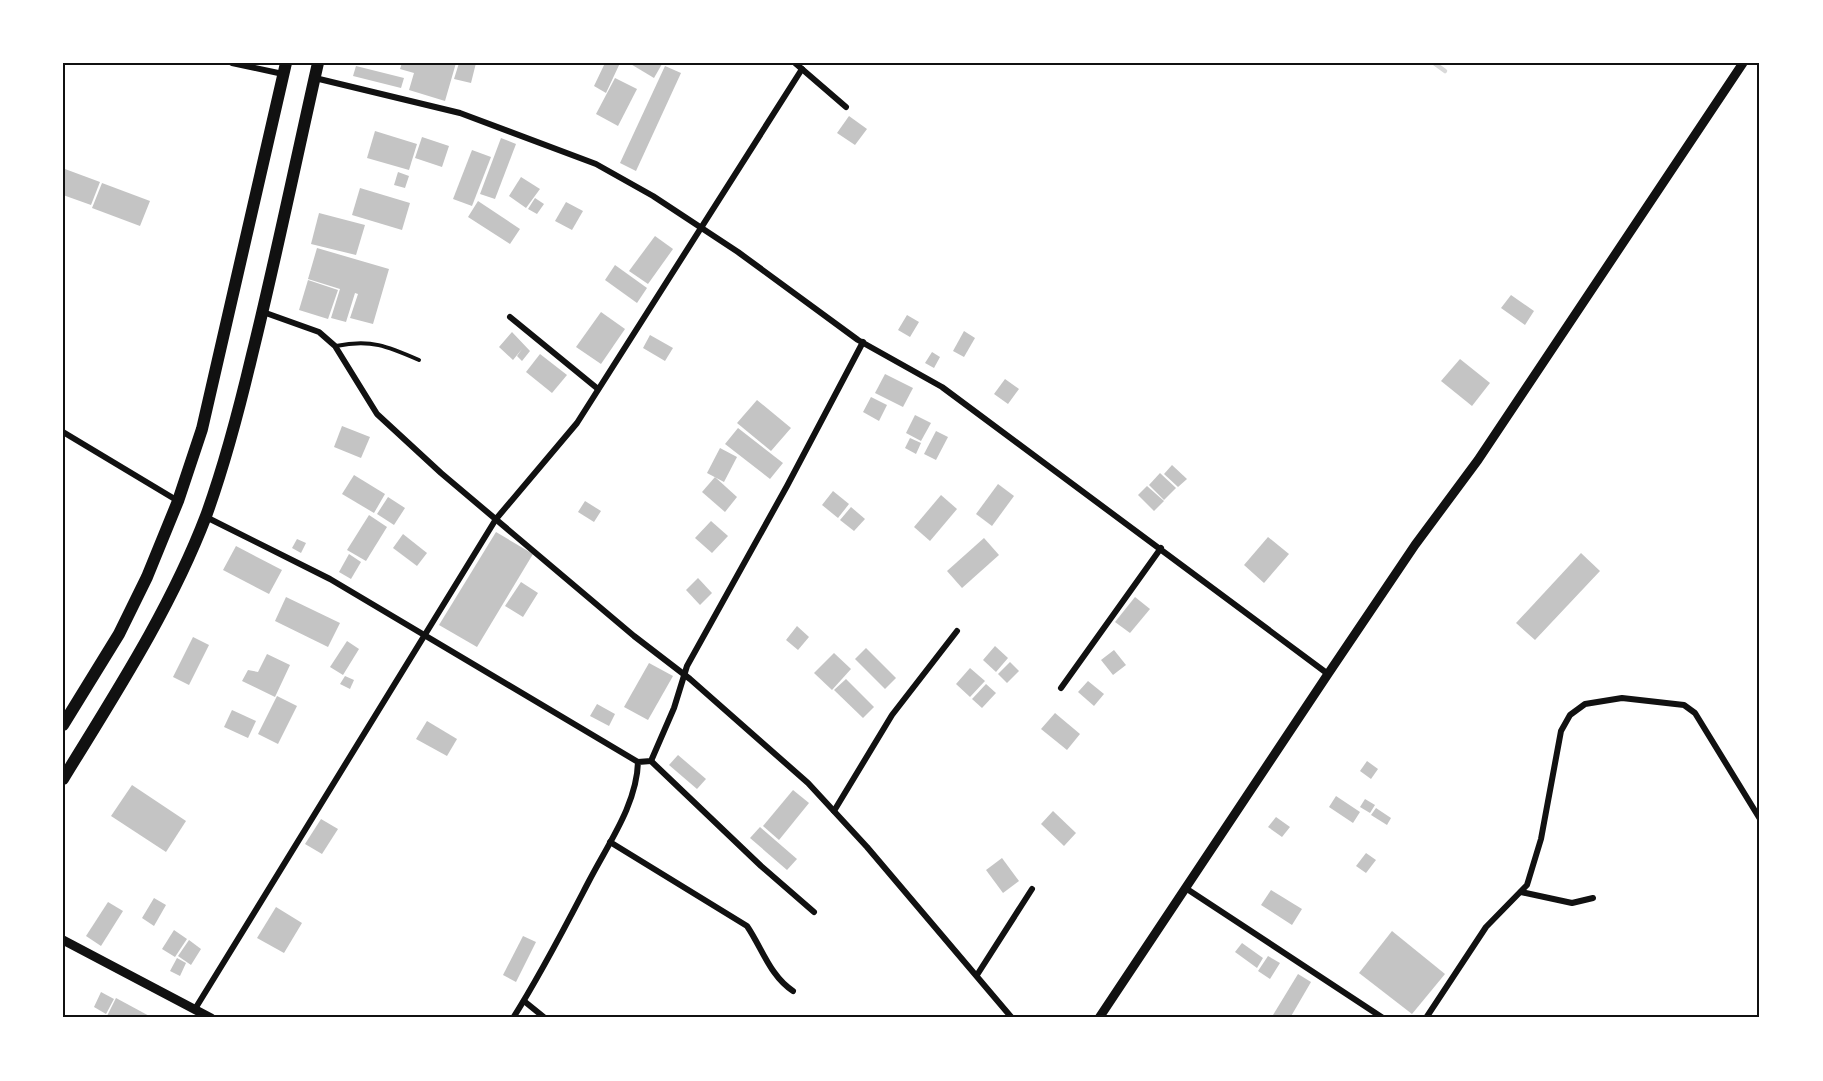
<svg xmlns="http://www.w3.org/2000/svg" width="1823" height="1081" font-family="'Public Sans',sans-serif">
<style>
.lines{fill:none;stroke-linecap:round;stroke-linejoin:round}
.stream{stroke:#d9d9d9;stroke-width:4.5}
.building{fill:#c4c4c4}
.service{stroke:#111;stroke-width:4}
.minor{stroke:#111;stroke-width:6}
.tertiary{stroke:#111;stroke-width:9}
.trunk{stroke:#111;stroke-width:12}
.neatline{fill:none;stroke:#111;stroke-width:2}
</style>
<rect width="100%" height="100%" fill="#fff"/>
<g class="lines">
<!-- stream -->
<polyline class="stream" points="1434,63 1445,71"/>
</g>
<!-- building -->
<g class="building">
<polygon points="402,63 456,63 445,101 409,90 414,73 400,69"/>
<polygon points="459,63 476,63 471,83 454,79"/>
<polygon points="605,63 620,63 606,93 594,86"/>
<polygon points="629,63 660,63 662,64 654,78"/>
<polygon points="356,66 404,78 401,88 353,76"/>
<polygon points="665,66 681,73 636,171 620,163"/>
<polygon points="615,78 637,89 618,126 596,114"/>
<polygon points="849,116 867,129 855,145 837,133"/>
<polygon points="375,131 417,144 409,170 367,158"/>
<polygon points="422,137 449,146 442,167 415,158"/>
<polygon points="501,138 516,144 495,199 480,194"/>
<polygon points="472,150 491,157 472,206 453,199"/>
<polygon points="65,169 100,182 91,205 63,195"/>
<polygon points="398,172 409,176 405,188 394,185"/>
<polygon points="521,177 540,189 526,208 509,196"/>
<polygon points="102,183 150,201 140,226 92,208"/>
<polygon points="360,188 410,203 402,230 352,215"/>
<polygon points="535,198 544,204 537,214 528,209"/>
<polygon points="478,201 520,229 510,244 468,217"/>
<polygon points="566,202 583,211 572,230 555,221"/>
<polygon points="319,213 365,225 356,255 311,244"/>
<polygon points="655,236 673,249 648,284 629,271"/>
<polygon points="317,248 389,269 373,324 350,318 358,294 355,293 346,322 331,318 340,289 308,279"/>
<polygon points="615,265 647,288 637,303 605,280"/>
<polygon points="308,280 338,290 328,319 299,310"/>
<polygon points="1511,295 1534,311 1525,325 1501,308"/>
<polygon points="601,312 625,329 601,364 576,347"/>
<polygon points="907,315 919,322 910,337 898,330"/>
<polygon points="964,331 975,338 964,357 953,351"/>
<polygon points="512,332 530,351 522,361 517,356 522,349 513,360 499,347"/>
<polygon points="650,335 673,348 665,361 643,348"/>
<polygon points="932,352 940,357 934,368 925,363"/>
<polygon points="540,354 567,375 552,393 526,372"/>
<polygon points="1460,359 1490,383 1472,406 1441,381"/>
<polygon points="885,374 913,388 903,407 875,393"/>
<polygon points="1005,379 1019,389 1008,404 994,394"/>
<polygon points="871,397 887,405 879,421 863,412"/>
<polygon points="757,400 791,428 771,451 737,423"/>
<polygon points="915,415 931,423 921,441 906,433"/>
<polygon points="342,426 370,437 361,458 334,447"/>
<polygon points="738,428 783,463 770,479 725,444"/>
<polygon points="936,431 948,437 936,460 924,454"/>
<polygon points="910,438 921,443 916,454 905,448"/>
<polygon points="720,448 737,457 724,482 707,473"/>
<polygon points="1172,465 1187,479 1178,487 1164,474"/>
<polygon points="1160,473 1176,488 1164,500 1149,485"/>
<polygon points="354,475 385,494 374,513 342,494"/>
<polygon points="715,477 737,497 725,512 702,492"/>
<polygon points="998,484 1014,496 992,526 976,514"/>
<polygon points="1147,486 1164,501 1154,511 1138,495"/>
<polygon points="833,491 849,504 838,518 822,505"/>
<polygon points="941,495 957,509 930,541 914,527"/>
<polygon points="388,497 405,508 394,525 377,514"/>
<polygon points="585,501 601,511 594,522 578,512"/>
<polygon points="851,507 865,519 854,531 840,520"/>
<polygon points="369,515 387,527 366,561 347,550"/>
<polygon points="711,521 728,536 712,553 695,538"/>
<polygon points="496,532 533,554 477,647 439,625"/>
<polygon points="403,534 427,553 417,566 393,548"/>
<polygon points="1268,537 1289,554 1264,583 1244,565"/>
<polygon points="984,538 999,555 962,588 947,571"/>
<polygon points="297,539 306,543 301,553 292,548"/>
<polygon points="236,546 282,570 269,594 223,570"/>
<polygon points="1581,553 1600,571 1535,640 1516,623"/>
<polygon points="349,554 361,562 351,579 339,572"/>
<polygon points="698,578 712,593 700,605 686,590"/>
<polygon points="521,582 538,593 523,617 505,606"/>
<polygon points="286,597 340,623 328,647 275,621"/>
<polygon points="1135,597 1150,609 1130,633 1115,622"/>
<polygon points="797,626 809,637 798,650 786,640"/>
<polygon points="193,637 209,645 189,685 173,677"/>
<polygon points="347,641 359,649 343,675 330,667"/>
<polygon points="995,646 1008,658 996,672 983,660"/>
<polygon points="866,648 896,678 885,689 855,659"/>
<polygon points="1114,650 1126,665 1113,675 1101,660"/>
<polygon points="834,653 851,669 832,690 814,673"/>
<polygon points="267,654 290,665 275,697 242,681 248,670 258,672"/>
<polygon points="1010,662 1019,671 1007,683 998,674"/>
<polygon points="649,663 673,676 648,720 624,707"/>
<polygon points="970,668 985,681 970,697 956,684"/>
<polygon points="345,676 354,680 350,689 340,684"/>
<polygon points="846,679 874,707 863,718 834,690"/>
<polygon points="1088,681 1104,694 1094,706 1078,692"/>
<polygon points="986,684 996,693 982,708 972,699"/>
<polygon points="277,696 297,706 278,744 258,734"/>
<polygon points="597,704 615,714 609,726 590,716"/>
<polygon points="232,710 256,721 248,738 224,727"/>
<polygon points="1055,713 1080,734 1067,750 1041,729"/>
<polygon points="427,721 457,739 447,756 416,739"/>
<polygon points="678,755 706,779 697,789 669,765"/>
<polygon points="1367,761 1378,769 1371,779 1360,771"/>
<polygon points="132,785 186,821 166,852 111,816"/>
<polygon points="793,790 809,803 779,840 763,826"/>
<polygon points="1336,796 1360,812 1353,823 1329,807"/>
<polygon points="1365,799 1375,805 1370,813 1360,807"/>
<polygon points="1376,808 1391,818 1387,825 1371,815"/>
<polygon points="1053,811 1076,833 1064,846 1041,824"/>
<polygon points="1276,817 1290,827 1282,837 1268,827"/>
<polygon points="321,819 338,829 322,854 305,844"/>
<polygon points="760,827 797,859 787,870 750,838"/>
<polygon points="1366,853 1376,860 1366,873 1356,866"/>
<polygon points="1002,858 1019,881 1003,893 986,870"/>
<polygon points="1271,890 1302,909 1292,925 1261,905"/>
<polygon points="154,898 166,905 154,926 142,918"/>
<polygon points="108,902 123,911 101,946 86,936"/>
<polygon points="276,907 302,923 284,953 257,938"/>
<polygon points="174,930 187,939 175,957 162,949"/>
<polygon points="1392,931 1445,974 1412,1014 1359,973"/>
<polygon points="523,936 536,942 516,982 503,975"/>
<polygon points="189,940 201,949 191,965 178,956"/>
<polygon points="1242,943 1263,958 1257,968 1235,952"/>
<polygon points="1268,956 1280,963 1270,979 1258,971"/>
<polygon points="177,958 186,963 180,976 170,971"/>
<polygon points="1298,974 1311,982 1290,1018 1277,1018 1273,1015"/>
<polygon points="101,992 114,999 106,1014 94,1007"/>
<polygon points="116,998 153,1018 106,1018"/>
</g>
<g class="lines">
<!-- service -->
<path class="service" d="M336 346C371 339 387 346 419 360"/>
<!-- minor -->
<g class="minor">
<polyline points="232,63 283,74"/>
<polyline points="795,63 846,107"/>
<polyline points="315,78 460,113 596,164 653,196 738,252 858,340 942,387 1328,674"/>
<polyline points="263,312 319,332 335,346 377,414 441,473 634,636 690,679 808,783 867,847 1012,1018"/>
<polyline points="510,317 598,389"/>
<polyline points="63,432 178,501"/>
<polyline points="206,517 330,579 638,762"/>
<polyline points="1061,688 1161,548"/>
<polyline points="651,761 761,866 814,912"/>
<polyline points="834,811 892,715 957,631"/>
<path d="M610 842 747 926C762 948 770 976 793 991"/>
<polyline points="1187,889 1383,1018"/>
<polyline points="1521,892 1572,903 1593,898"/>
<polyline points="977,975 1032,889"/>
<polyline points="524,1001 545,1018"/>
<polyline points="195,1009 496,519 577,423 802,69"/>
<path d="M513 1018C541 974 565 927 589 881 608 844 637 804 638 762L651 761 674 708 687 666 787 486 863 342"/>
<polyline points="1426,1018 1486,927 1527,885 1541,839 1561,731 1570,715 1585,704 1622,698 1684,705 1695,713 1760,819"/>
</g>
<!-- tertiary -->
<g class="tertiary">
<polyline points="63,940 211,1018"/>
<polyline points="1099,1018 1328,674 1415,545 1478,460 1743,63"/>
</g>
<!-- trunk -->
<g class="trunk">
<polyline points="63,725 119,634 147,577 178,501 202,429 286,63"/>
<path d="M63 779C115 694 170 610 206 516 225 464 239 410 252 355 276 258 296 160 318 63"/>
</g>
</g>
<!-- border -->
<rect width="1823" height="1081" fill="none" stroke="#ffffff" stroke-width="129"/>
<rect x="64" y="64" width="1694" height="952" class="neatline"/>
</svg>
